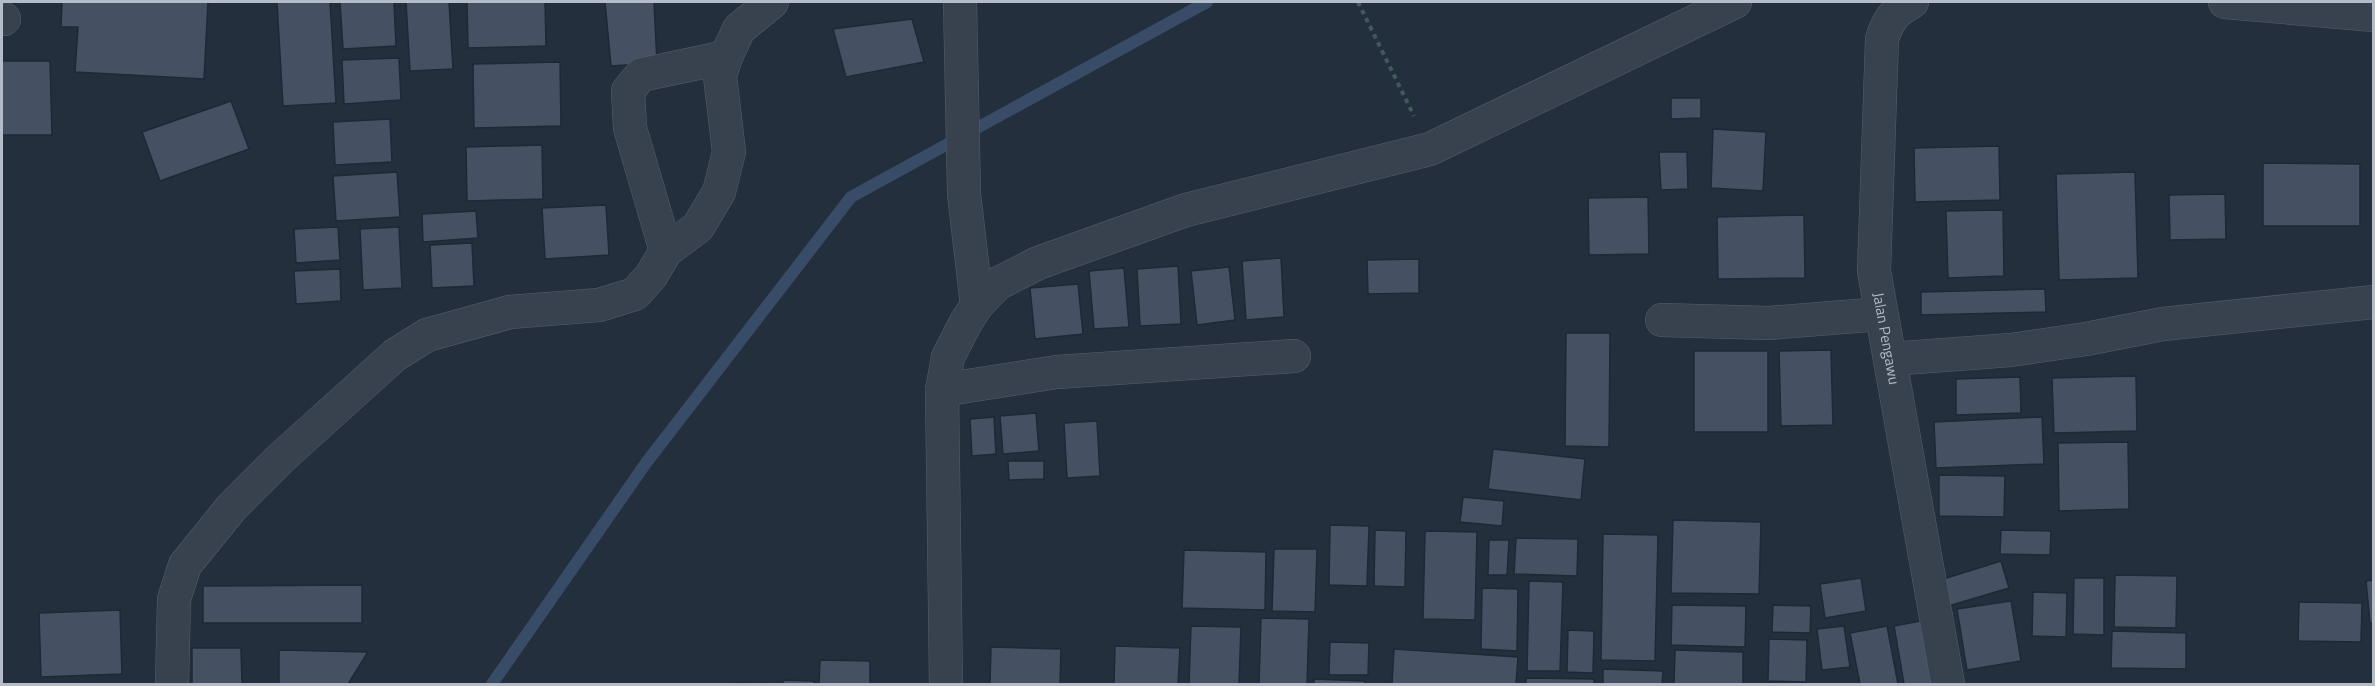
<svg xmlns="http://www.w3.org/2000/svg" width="2375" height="686" font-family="'Titillium Web',sans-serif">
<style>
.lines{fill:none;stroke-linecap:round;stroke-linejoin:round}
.stream{stroke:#394c67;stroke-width:12}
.building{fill:#455162;stroke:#1f2835;stroke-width:1.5}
.minor-casing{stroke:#565f6c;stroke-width:34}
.path{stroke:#44595c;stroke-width:4;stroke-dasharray:4.5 4.5;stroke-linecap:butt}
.minor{stroke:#38414e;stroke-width:33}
.labels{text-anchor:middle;stroke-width:5;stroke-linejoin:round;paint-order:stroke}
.street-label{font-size:15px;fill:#b4bcc9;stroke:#1d2633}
</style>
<rect width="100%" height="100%" fill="#242f3e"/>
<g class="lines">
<!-- stream -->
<polyline class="stream" points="492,684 646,463 851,197 1207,2"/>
</g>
<!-- building -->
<g class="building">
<polygon points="62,2 208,2 204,79 75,72 78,27 61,27"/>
<polygon points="277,2 330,2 336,103 283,106"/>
<polygon points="340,2 394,2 396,46 343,49"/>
<polygon points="406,2 449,2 453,69 410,71"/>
<polygon points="467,2 545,2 546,46 468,48"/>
<polygon points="605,2 654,2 657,63 611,66"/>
<polygon points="912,19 924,62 846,77 833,29"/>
<polygon points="399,58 401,100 344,104 342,60"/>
<polygon points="2,61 50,61 52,135 2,135"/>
<polygon points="560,62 561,126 474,128 473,64"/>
<polygon points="1671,98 1701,98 1701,118 1671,119"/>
<polygon points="231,101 249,149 160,181 142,132"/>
<polygon points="390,119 392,162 335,165 333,122"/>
<polygon points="1713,129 1766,132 1763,191 1711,188"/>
<polygon points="542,145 543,199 467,201 466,147"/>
<polygon points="1999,146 2000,200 1915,202 1914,148"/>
<polygon points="1659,152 1687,152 1688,189 1661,190"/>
<polygon points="2263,163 2360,164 2360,226 2263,226"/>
<polygon points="397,172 400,217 336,221 333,176"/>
<polygon points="2135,172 2138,278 2059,280 2056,174"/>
<polygon points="2225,194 2226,239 2170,240 2169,195"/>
<polygon points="1648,197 1649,254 1589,255 1588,198"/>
<polygon points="606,205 609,255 545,259 542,208"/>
<polygon points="2003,210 2004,276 1948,278 1946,211"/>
<polygon points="476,211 478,238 423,242 422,214"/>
<polygon points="1804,215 1805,278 1718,279 1717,217"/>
<polygon points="338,227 340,260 296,263 294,229"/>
<polygon points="399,227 402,288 363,290 360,229"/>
<polygon points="472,243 474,286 432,288 430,245"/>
<polygon points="1281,258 1284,317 1246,320 1242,261"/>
<polygon points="1419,259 1419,293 1368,294 1367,260"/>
<polygon points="1178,266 1181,324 1140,326 1137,269"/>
<polygon points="1229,267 1235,320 1197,325 1191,271"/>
<polygon points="1124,268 1129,327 1094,329 1089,271"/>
<polygon points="340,269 341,301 296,304 294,271"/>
<polygon points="1078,284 1083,334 1035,339 1030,288"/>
<polygon points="2045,289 2046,312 1921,315 1921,292"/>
<polygon points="1566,333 1610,333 1609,447 1565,446"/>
<polygon points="1831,350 1833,425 1781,426 1779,351"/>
<rect x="1694" y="351" width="74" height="81"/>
<polygon points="2136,376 2137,431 2054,433 2052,378"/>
<polygon points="2020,377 2021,413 1956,415 1956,379"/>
<polygon points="1036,413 1039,451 1003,454 1000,416"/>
<polygon points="994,417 996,454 972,456 970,419"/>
<polygon points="2042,417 2044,464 1936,468 1934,422"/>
<polygon points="1097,421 1100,476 1067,478 1064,423"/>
<polygon points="2128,442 2129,509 2059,511 2058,443"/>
<polygon points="1493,449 1585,459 1581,500 1488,489"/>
<polygon points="1008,461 1044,461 1044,479 1009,480"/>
<polygon points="1939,475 2005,476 2004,517 1939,516"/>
<polygon points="1463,497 1504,501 1502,526 1460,522"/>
<polygon points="1673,520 1761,522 1759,594 1671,593"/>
<polygon points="1330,525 1369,526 1367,586 1329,585"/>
<polygon points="1375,530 1406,531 1405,587 1374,586"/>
<polygon points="2001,530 2051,531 2050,555 2000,554"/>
<polygon points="1425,531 1477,532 1475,620 1423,619"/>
<polygon points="1603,534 1658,535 1655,661 1601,660"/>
<polygon points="1516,538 1578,539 1577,576 1514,574"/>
<polygon points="1489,540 1509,540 1507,575 1488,575"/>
<polygon points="1274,549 1317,549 1315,612 1272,611"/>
<polygon points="1184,550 1266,552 1265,610 1182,608"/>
<polygon points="2001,561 2009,588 1945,607 1937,581"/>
<polygon points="2115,575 2177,576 2176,628 2114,627"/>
<polygon points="1861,578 1866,611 1825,618 1820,584"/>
<polygon points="2074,578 2104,578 2104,635 2073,634"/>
<polygon points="2374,580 2374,623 2370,623 2366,581"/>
<polygon points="1529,581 1563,582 1560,671 1527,671"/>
<polygon points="362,585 362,623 203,623 203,586"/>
<polygon points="1482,588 1518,589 1517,651 1481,649"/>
<polygon points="2033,592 2067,593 2066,637 2032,636"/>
<polygon points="2011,601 2021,661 1967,670 1957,609"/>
<polygon points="2299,602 2362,603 2361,642 2298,641"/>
<polygon points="1672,605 1746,606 1745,647 1671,645"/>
<polygon points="1773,605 1811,606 1810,633 1772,632"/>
<polygon points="120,610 122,674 41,677 39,613"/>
<polygon points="1261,618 1309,619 1307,684 1259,684"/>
<polygon points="1926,620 1938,684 1904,684 1894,626"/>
<polygon points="1191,626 1241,627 1239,684 1189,684"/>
<polygon points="1844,626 1850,667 1822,670 1817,629"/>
<polygon points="1887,626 1898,684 1860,684 1850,633"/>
<polygon points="1568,630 1594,631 1593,673 1567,672"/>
<polygon points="2112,631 2186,633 2186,669 2111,668"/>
<polygon points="1769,639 1807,640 1806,682 1768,681"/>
<polygon points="1330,642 1369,643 1368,675 1329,675"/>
<polygon points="1115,646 1180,648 1178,684 1114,684"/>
<polygon points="991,647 1061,649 1060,684 990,684"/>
<polygon points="192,648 241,648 242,684 192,684"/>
<polygon points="1394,649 1518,657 1516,684 1392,684"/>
<polygon points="279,650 368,652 348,684 279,684"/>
<polygon points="1675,650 1743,652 1743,684 1674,684"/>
<polygon points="820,660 870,661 870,684 819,684"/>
<polygon points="1603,669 1663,671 1662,684 1603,684"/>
<polygon points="1526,678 1594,679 1594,684 1526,684"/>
<polygon points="1314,679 1365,681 1365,684 1314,684"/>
<polygon points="783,680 814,681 814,684 783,684"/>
<polygon points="734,683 777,684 734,684"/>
</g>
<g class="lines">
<!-- minor casing -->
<g class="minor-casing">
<g id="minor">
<polyline points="960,2 964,194 977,305"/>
<path id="s1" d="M1912 2C1895 11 1888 20 1882 39L1874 271 1948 684"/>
<polyline points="2225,2 2374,15"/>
<polyline points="2,18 4,19"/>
<polyline points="666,251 630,128 628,91 641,75 726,57"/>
<polyline points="1662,320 1769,323 1881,314"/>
<polyline points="1890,359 2011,350 2086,339 2163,324 2374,302"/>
<polyline points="942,390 1057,372 1294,356"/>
<polyline points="172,684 174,599 185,565 231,508 281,458 395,355 427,335 510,312 599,305 635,294 651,276 666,251 698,227 719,192 729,152 720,76 726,57 739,29 772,2"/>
<polyline points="946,684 942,390 948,357 966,322 977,305 997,284 1038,263 1186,210 1430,149 1735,2"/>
</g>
</g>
<!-- path -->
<polyline class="path" points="1358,2 1414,116"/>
<!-- minor -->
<use href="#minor" class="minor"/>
</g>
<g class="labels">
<!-- street labels -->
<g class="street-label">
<text dy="5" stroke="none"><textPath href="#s1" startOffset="350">Jalan Pengawu</textPath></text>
</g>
</g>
<!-- border -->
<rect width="2375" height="686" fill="none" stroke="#b4bcc9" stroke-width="6"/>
</svg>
